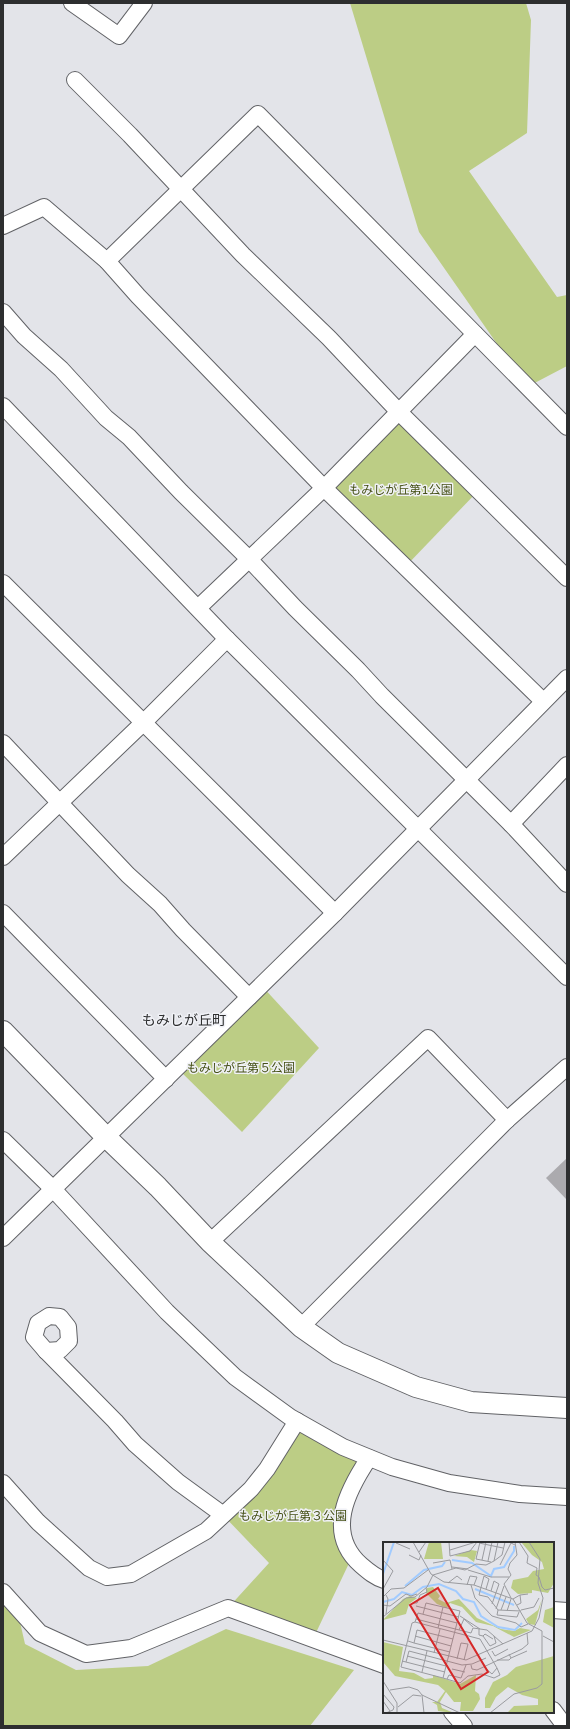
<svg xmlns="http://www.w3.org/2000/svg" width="570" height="1729" font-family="'Varela Round','Noto Sans JP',sans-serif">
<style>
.green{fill:#bccd85}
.building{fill:#abaaae}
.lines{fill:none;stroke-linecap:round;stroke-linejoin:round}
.minor-casing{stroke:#616266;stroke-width:18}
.tertiary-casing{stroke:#616266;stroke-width:22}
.minor{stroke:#fff;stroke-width:16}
.tertiary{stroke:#fff;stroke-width:20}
.labels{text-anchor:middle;stroke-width:3;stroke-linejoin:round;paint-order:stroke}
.park-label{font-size:12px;fill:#465117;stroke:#f0f1f6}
.quarter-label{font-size:14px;fill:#2d2e2f;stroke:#f0f1f6}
.inset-river{fill:none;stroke:#a1cbff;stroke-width:2}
.inset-road{fill:none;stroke:#9a9b9f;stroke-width:1}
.view{fill:#d62828;fill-opacity:0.15;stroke:#d62828;stroke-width:2}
.inset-edge{fill:none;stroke:#2d2e2f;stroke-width:2}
</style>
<rect width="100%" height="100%" fill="#e3e4e9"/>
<!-- green -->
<g class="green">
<polygon points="350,3 526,3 531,20 527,133 469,171 557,297 567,295 567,366 527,387 419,232"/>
<polygon points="399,412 478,491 405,567 324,488"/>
<polygon points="261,985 319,1048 242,1132 177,1068"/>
<polygon points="297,1421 369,1458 345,1506 352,1557 313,1639 228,1608 269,1563 222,1514"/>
<polygon points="3,1593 17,1609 25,1644 76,1670 148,1666 226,1629 354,1670 310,1726 3,1726"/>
</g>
<!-- building -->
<polygon class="building" points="567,1158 567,1200 546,1178"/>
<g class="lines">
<!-- minor casing -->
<g class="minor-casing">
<g id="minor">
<polyline points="72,3 119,36 144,3"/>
<polyline points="75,80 130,135 243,255 329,338 399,412 567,578"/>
<polyline points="3,226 44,207 107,261 138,296 324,488 543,701"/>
<polyline points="107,261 258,114 567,427"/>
<polyline points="3,312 24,336 61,369 106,418 129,437 181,492 249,559 295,608 358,670 382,696 511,824 567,884"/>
<polyline points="3,406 227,639 567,977"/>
<polyline points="3,583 335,913"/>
<polyline points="198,608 324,488 475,334"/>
<polyline points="3,743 128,875 160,904 183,930 249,997"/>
<polyline points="511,824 567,765"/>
<polyline points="3,857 143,723 227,639"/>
<polyline points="3,913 166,1079"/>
<polyline points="507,1120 567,1067"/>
<polyline points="3,1140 53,1189 167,1312 235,1377 290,1417 343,1447 392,1467 449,1483 520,1494 567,1497"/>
<polyline points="3,1238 335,913 567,678"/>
<polyline points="210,1242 428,1038 507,1120 301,1327"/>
<polygon points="49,1316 60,1317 68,1327 69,1341 60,1350 46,1351 34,1337 38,1323"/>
<polyline points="46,1351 115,1421 135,1444 178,1482 222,1514"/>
<path d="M369 1458C347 1491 325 1533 361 1565 369 1572 375 1577 384 1580"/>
<polyline points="3,1483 38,1522 89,1568 107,1577 131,1574 206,1531 251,1489 267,1469 297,1421"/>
<polyline points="3,1592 40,1633 86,1654 131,1648 228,1608 384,1665"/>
<polyline points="553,1610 567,1611"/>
<polyline points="553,1710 565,1726"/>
<polyline points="452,1712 464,1726"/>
</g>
</g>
<!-- tertiary casing -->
<g class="tertiary-casing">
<polyline id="tertiary" points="3,1031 106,1137 158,1187 210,1242 301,1327 338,1353 416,1387 471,1402 567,1408"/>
</g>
<!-- minor -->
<use href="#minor" class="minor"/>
<!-- tertiary -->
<use href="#tertiary" class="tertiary"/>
</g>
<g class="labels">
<!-- park labels -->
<g class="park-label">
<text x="401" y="494">もみじが丘第1公園</text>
<text x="241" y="1072">もみじが丘第５公園</text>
<text x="293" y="1520">もみじが丘第３公園</text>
</g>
<!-- quarter labels -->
<g class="quarter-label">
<text x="184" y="1025">もみじが丘町</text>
</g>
</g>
<!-- overview -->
<g transform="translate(383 1542)">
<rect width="171" height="171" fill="#e3e4e9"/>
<path d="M46 0H58L60 17H41ZM138 0H171V41L165 51 149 48V51L135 52 128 46 130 38 145 35 150 29 161 27 159 20 149 13ZM88 8 94 9 91 20 84 15 71 14ZM50 45 57 54 55 57 63 61 76 57 94 76 118 87 131 89 137 86 148 88 131 95 110 84 93 80 79 65 67 61 64 66 54 62 43 51 44 46ZM27 54 34 56 26 62 23 72 0 78 20 57ZM159 57 152 83 146 82 143 77 155 68ZM171 65V86L160 80 162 68ZM0 100 20 105 16 129 31 131 42 137 50 136V133L77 142 93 133 92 149 96 152 97 157 90 169H77L78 160H71L63 150 57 160 59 166 71 171 55 169 54 163 49 160H54L62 149 55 143 12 134 0 120ZM171 114V171H124L131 164 155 163V157L139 153 125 145 113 155 107 166H102V156L110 140 124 133 133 125Z" fill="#bccd85"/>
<path class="inset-river" d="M69 18 89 21 108 34 111 27 121 25 131 9V4M0 32 11 0M22 44 41 28 59 24 62 20M92 47 131 63M0 60 11 57 19 50 29 53 40 45 56 42 73 49 80 57 91 60 98 74 115 85 132 88 139 81"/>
<path class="inset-road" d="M30 0 48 32 61 40 91 43 130 57 144 81 159 89V142L154 146 131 152 107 171M66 0 67 14 87 9 94 0M97 0 93 17 108 20M136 0 145 14 144 21 154 26 153 33 156 35 159 45 162 48 171 46M13 1 27 7M96 1 120 6M67 8 93 0M36 10 43 0M26 13 36 18 38 13M0 18 10 29 0 47M99 18 103 0M105 19 109 0M111 19 115 0M50 21 67 18 69 27M117 23 128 1 132 3M69 25 85 27M85 28 108 35H126M65 41 74 34 79 38M84 43 87 34 94 35 91 43M88 43 92 56 109 74 133 81 138 85 145 82M103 47 106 37 101 34 96 53 105 55 115 68 138 69M108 49 111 39 116 42 109 62M0 55 8 47 21 46 45 28M128 56 121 42 128 33 125 27 127 21 134 13 132 0M130 57 137 53 145 52M30 61H34L37 53 44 50 43 46M0 63 7 64 23 52 28 54 34 52M134 63 138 61 137 53M33 64 76 75M113 67 121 44M115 68 114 73 134 75 136 70M118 68 123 55M138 68 151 65 156 56M124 69 128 57M3 72 5 57 3 53M40 72 43 61 77 69 60 136 18 125 29 81 32 80 35 71 74 81M77 74 97 87M0 75 23 56 32 55 44 45 50 33 73 26 82 28 93 22 103 23 111 19 119 13 122 0M33 77 88 91 90 86 104 88 111 94 113 101 107 104 100 94 96 93V87M32 80 97 97 114 126M55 86 60 65M76 88 81 77 90 85M32 94 68 104M100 94 102 92 110 97M111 94 120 102M160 94 171 100M0 98 83 118 149 89 156 76 160 56 155 41 157 17 146 0M25 99 31 101 34 88 70 97M31 101 67 110M109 109 112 114 125 107M51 111 57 87M24 114 63 124M128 116 144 109M74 117 78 101 85 102 81 118M114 118H126L128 116 126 112M19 119 62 130M23 120 26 109 79 123 89 122 103 116M88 123 89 127 94 128 139 107 145 102 144 91M69 127 82 130M39 130 44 109M60 136 77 141 85 134 99 132 111 136 117 133 114 126 109 132 101 125M64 137 66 133 78 136 83 123M0 139 14 161V171M7 148 26 145 35 148 39 153 41 171M0 152 11 165 10 168 3 171M39 153 77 171M0 159 7 169M15 165 30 153 38 154"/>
<path class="view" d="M55 46 105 130 78 147 27 63Z"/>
<rect width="171" height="171" class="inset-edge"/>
</g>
<!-- border -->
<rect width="570" height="1729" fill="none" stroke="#2d2e2f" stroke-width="8"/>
</svg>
